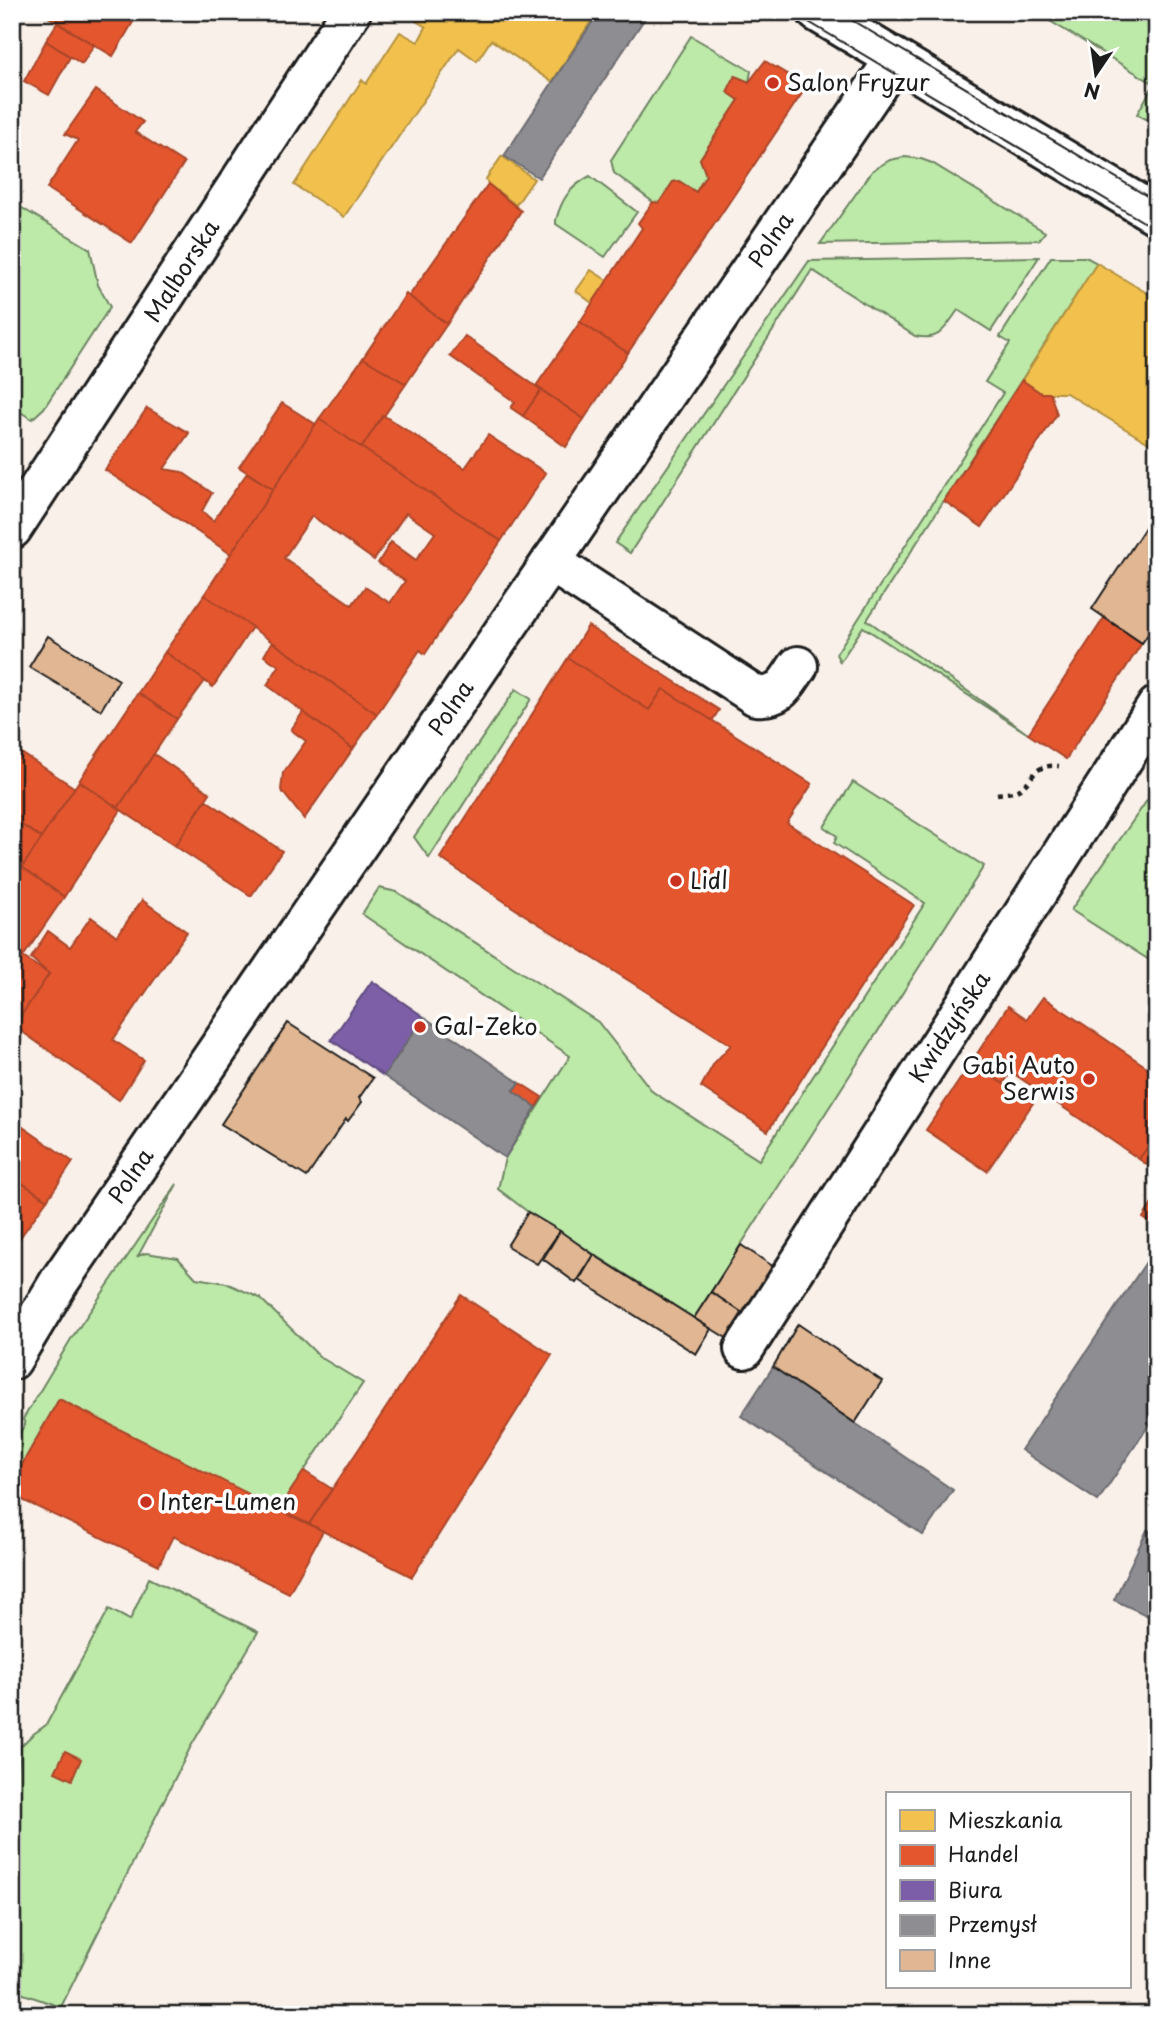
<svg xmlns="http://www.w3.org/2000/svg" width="1169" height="2027" font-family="'Playpen Sans',sans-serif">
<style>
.green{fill:#bdeaa8;stroke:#6c8362;stroke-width:2}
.homes{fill:#f2c14e;stroke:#b2903f;stroke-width:2}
.shops{fill:#e4572e;stroke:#a84529;stroke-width:2;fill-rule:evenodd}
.offices{fill:#7b5ea7;stroke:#5e4a7d;stroke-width:2}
.industry{fill:#8d8d92;stroke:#6b6b6f;stroke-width:2}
.building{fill:#e1b692;stroke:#1c1c1c;stroke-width:2}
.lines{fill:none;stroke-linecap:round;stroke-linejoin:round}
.minor-casing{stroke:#1c1c1c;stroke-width:44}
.path{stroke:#1c1c1c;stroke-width:4.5;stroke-dasharray:5 5;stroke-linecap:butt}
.minor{stroke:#fff;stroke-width:38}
.tram{stroke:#1c1c1c;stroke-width:2}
.poi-dot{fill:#c8321e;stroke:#fff;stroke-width:2.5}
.labels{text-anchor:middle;stroke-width:7;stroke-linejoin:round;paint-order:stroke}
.poi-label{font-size:23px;fill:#1c1c1c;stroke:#fff;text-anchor:start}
.street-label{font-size:23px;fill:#1c1c1c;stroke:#fff}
</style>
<rect width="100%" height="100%" fill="#f9f0e9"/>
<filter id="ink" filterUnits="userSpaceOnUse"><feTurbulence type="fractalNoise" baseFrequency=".0143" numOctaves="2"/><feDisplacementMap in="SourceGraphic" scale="14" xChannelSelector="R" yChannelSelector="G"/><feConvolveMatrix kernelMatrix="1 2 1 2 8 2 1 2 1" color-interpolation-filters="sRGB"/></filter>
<g filter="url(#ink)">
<!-- green -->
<g class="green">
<polygon points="1035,12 1157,12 1157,125 1137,114 1154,84"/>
<polygon points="691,36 751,71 749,82 735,76 728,92 739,100 700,159 706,175 696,192 679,181 673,182 659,203 653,202 614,173 611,160"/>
<polygon points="905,157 921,159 932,163 1045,232 1039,240 820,244 873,170 890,160"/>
<path d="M590 176 637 212 605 257 556 224V220C562 198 570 187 590 176Z"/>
<polygon points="12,202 90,249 98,285 110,307 44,408 32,419 12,407"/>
<path d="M1039 257 991 331 958 310C945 328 940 342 915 336L812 270 630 553 615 543 809 261Z"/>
<polygon points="1051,257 1086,257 1097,263 867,620 1028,734 863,627 840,662 836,654 1003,393 985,382 1010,343 1000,337"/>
<polygon points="516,689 531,699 429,858 414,837"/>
<polygon points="853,782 984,866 694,1318 528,1212 498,1189 505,1158 570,1056 362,914 379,888 397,892 598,1022 653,1092 759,1160 925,903 834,843 837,836 824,827"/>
<polygon points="1157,786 1157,965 1071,910"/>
<polygon points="177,1184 138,1256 146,1253 178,1258 196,1278 226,1283 260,1298 320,1357 363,1383 278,1510 59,1399 12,1482 12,1447 25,1424 23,1419 71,1339"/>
<polygon points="149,1578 258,1632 190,1748 61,2007 12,1990 12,1806 17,1788 20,1747 32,1735 46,1725 109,1609 130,1620"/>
</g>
<!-- homes -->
<g class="homes">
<polygon points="420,12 597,12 552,82 491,40 477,61 459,48 344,217 294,185 362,80 366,84 400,32 418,42 426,27 416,21"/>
<polygon points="502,156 534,179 516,205 488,184 486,179"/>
<polygon points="1097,263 1157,299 1157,448 1066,393 1041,393 1022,380"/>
<polygon points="591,270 608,281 592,303 576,291"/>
</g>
<!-- shops -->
<g class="shops">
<polygon points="40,12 139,12 113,56"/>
<polygon points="57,23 94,45 82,64 46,41"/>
<polygon points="46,41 70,57 49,95 24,81"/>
<polygon points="765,61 807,86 628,353 580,322 642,228 638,223 653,202 659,203 673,182 679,181 696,192 706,175 700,159 739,100 727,92 735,76 749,82"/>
<polygon points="96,90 143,122 135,132 184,163 132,243 47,188 78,140 65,134"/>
<polygon points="488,184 521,211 447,324 409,296"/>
<polygon points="406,294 447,324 406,384 363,358"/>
<polygon points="580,322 628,353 584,419 536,386"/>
<polygon points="465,336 541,390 523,416 511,408 515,402 450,356"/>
<polygon points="363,358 406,384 361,449 319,419"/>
<polygon points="1022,380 1041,393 1050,393 1057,414 982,527 944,501"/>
<polygon points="541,390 584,419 566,447 523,416"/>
<polygon points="282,403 317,425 274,490 239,467"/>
<polygon points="147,408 189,433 164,469 182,472 212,493 202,511 213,521 247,473 274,490 231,554 105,470"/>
<polygon points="383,415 465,468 488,435 546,473 501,541 361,449"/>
<path d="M319 419 501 541 425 654 420 650 377 714 204 595ZM406 513 435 533 416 560 391 542 378 563 405 581 390 603 365 587 352 605 284 558 312 516 374 560Z"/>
<polygon points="204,595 252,627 213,687 165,652"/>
<polygon points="1104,618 1142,643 1066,759 1028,734"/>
<polygon points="588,626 719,710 712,721 663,689 649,710 568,658"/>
<polygon points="272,642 377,714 353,749 267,685 279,666 264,656"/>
<polygon points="165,652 205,681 177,719 138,693"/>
<polygon points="568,658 649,710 663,689 812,784 787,823 914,905 768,1131 701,1087 714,1063 731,1045 520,912 440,858"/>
<polygon points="138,693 177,719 118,808 79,781"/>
<polygon points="303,712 353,749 304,819 281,790 283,773 306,741 291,730"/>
<polygon points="12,747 75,788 42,838 12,819"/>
<polygon points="154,754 210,793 175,846 118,808"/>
<polygon points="79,781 121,810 64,897 22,867"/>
<polygon points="206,800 282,851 251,896 175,846"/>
<polygon points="12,819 42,838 22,867 12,861"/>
<polygon points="22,867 64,897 23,957 12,950 12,883"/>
<polygon points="142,900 187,932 113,1040 144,1060 119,1100 14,1026 49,974 31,958 48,931 70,947 91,917 117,936"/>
<polygon points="12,950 49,974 14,1026 12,1025"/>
<polygon points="1043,997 1157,1074 1157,1135 1139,1159 1011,1072 1003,1084 971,1063 1008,1006 1027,1019"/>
<polygon points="971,1063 1033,1103 987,1171 926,1130"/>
<polygon points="520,1083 542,1097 536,1107 513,1091"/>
<polygon points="13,1120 73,1162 47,1200 12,1176"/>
<polygon points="1157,1135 1157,1172 1139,1159"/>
<polygon points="12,1176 47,1200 12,1249"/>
<polygon points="1157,1196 1157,1227 1143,1218"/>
<polygon points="461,1295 552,1355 412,1577 309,1524"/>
<polygon points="59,1399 323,1531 289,1593 173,1536 159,1565 12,1495 12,1482"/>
<polygon points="304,1471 332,1489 309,1524 278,1510"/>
<polygon points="65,1751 81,1759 72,1780 55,1772"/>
</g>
<!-- offices -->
<polygon class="offices" points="372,981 424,1017 384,1076 331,1040"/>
<!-- industry -->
<g class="industry">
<polygon points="599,12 649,12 539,178 504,156"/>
<polygon points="424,1017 520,1083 513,1091 536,1107 505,1158 384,1076"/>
<polygon points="1150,1256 1157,1260 1157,1413 1098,1501 1021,1450"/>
<polygon points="773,1367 953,1490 923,1535 741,1416"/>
<polygon points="1147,1530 1157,1535 1157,1620 1114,1600"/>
</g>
<!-- building -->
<g class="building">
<polygon points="1157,509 1157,621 1142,643 1092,609"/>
<polygon points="48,636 119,680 101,710 29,667"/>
<polygon points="288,1023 373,1078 359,1098 362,1102 348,1121 346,1119 307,1177 221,1124"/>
<polygon points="528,1212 560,1231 537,1264 507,1246"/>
<polygon points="560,1231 594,1255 576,1283 543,1259"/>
<polygon points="741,1245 774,1267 744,1314 711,1292"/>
<polygon points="594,1255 711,1329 696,1354 579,1280"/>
<polygon points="711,1292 744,1314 728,1339 694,1318"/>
<polygon points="798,1324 882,1381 855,1423 773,1367"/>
</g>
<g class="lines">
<!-- minor casing -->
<g class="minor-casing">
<g id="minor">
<polyline points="817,12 1157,215"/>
<polyline points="12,529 351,12"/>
<path d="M551 562 756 696C781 698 785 685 798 666"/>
<polyline points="744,1349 1157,706"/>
<polyline points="12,1360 59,1282 895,59"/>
</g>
</g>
<!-- path -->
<path class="path" d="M997 794C1003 793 1015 793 1020 789 1036 777 1033 764 1059 766"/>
<!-- minor -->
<use href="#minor" class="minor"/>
<!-- tram -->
<g class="tram">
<polyline points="792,12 1157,230"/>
<polyline points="838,12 1157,202"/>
</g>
</g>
</g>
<!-- markers -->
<g class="poi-dot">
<circle cx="773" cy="83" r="7"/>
<circle cx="676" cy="881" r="7"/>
<circle cx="420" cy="1027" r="7"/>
<circle cx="1089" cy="1079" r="7"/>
<circle cx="146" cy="1502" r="7"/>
</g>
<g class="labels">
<!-- poi labels -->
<g class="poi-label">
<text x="787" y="91">Salon Fryzur</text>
<text x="690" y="889">Lidl</text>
<text x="434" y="1035">Gal-Zeko</text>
<text x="1075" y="1074" text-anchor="end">Gabi Auto<tspan x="1075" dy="26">Serwis</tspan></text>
<text x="160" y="1510">Inter-Lumen</text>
</g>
<!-- street labels -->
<g class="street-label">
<text transform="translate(771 240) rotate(-56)" y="8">Polna</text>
<text transform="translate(182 271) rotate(-57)" y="8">Malborska</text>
<text transform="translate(451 708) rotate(-56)" y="8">Polna</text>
<text transform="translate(950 1027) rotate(-57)" y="8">Kwidzyńska</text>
<text transform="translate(131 1176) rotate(-56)" y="8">Polna</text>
</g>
</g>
<!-- margin -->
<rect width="1169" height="2027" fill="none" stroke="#fff" stroke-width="42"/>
<rect x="21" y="21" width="1127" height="1985" fill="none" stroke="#1c1c1c" stroke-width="2.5" filter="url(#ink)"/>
<!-- legend -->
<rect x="886" y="1792" width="245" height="196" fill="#ffffff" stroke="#a4a4a4" stroke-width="2"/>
<rect x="900" y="1810" width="35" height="21" fill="#f2c14e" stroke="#a4a4a4" stroke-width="2"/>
<text x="948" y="1828" font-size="21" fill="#1c1c1c">Mieszkania</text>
<rect x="900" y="1845" width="35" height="21" fill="#e4572e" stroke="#a4a4a4" stroke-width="2"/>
<text x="948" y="1862" font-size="21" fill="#1c1c1c">Handel</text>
<rect x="900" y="1880" width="35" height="21" fill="#7b5ea7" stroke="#a4a4a4" stroke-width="2"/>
<text x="948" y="1898" font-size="21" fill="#1c1c1c">Biura</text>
<rect x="900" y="1915" width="35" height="21" fill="#8d8d92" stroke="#a4a4a4" stroke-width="2"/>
<text x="948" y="1932" font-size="21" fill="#1c1c1c">Przemysł</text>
<rect x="900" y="1950" width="35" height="21" fill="#e1b692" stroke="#a4a4a4" stroke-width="2"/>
<text x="948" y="1968" font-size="21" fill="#1c1c1c">Inne</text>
<!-- north arrow -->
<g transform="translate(1096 74) rotate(193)" stroke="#ffffff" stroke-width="5" paint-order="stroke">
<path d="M0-5L12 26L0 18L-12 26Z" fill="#1c1c1c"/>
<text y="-10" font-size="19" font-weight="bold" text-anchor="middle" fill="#1c1c1c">N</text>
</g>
</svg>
